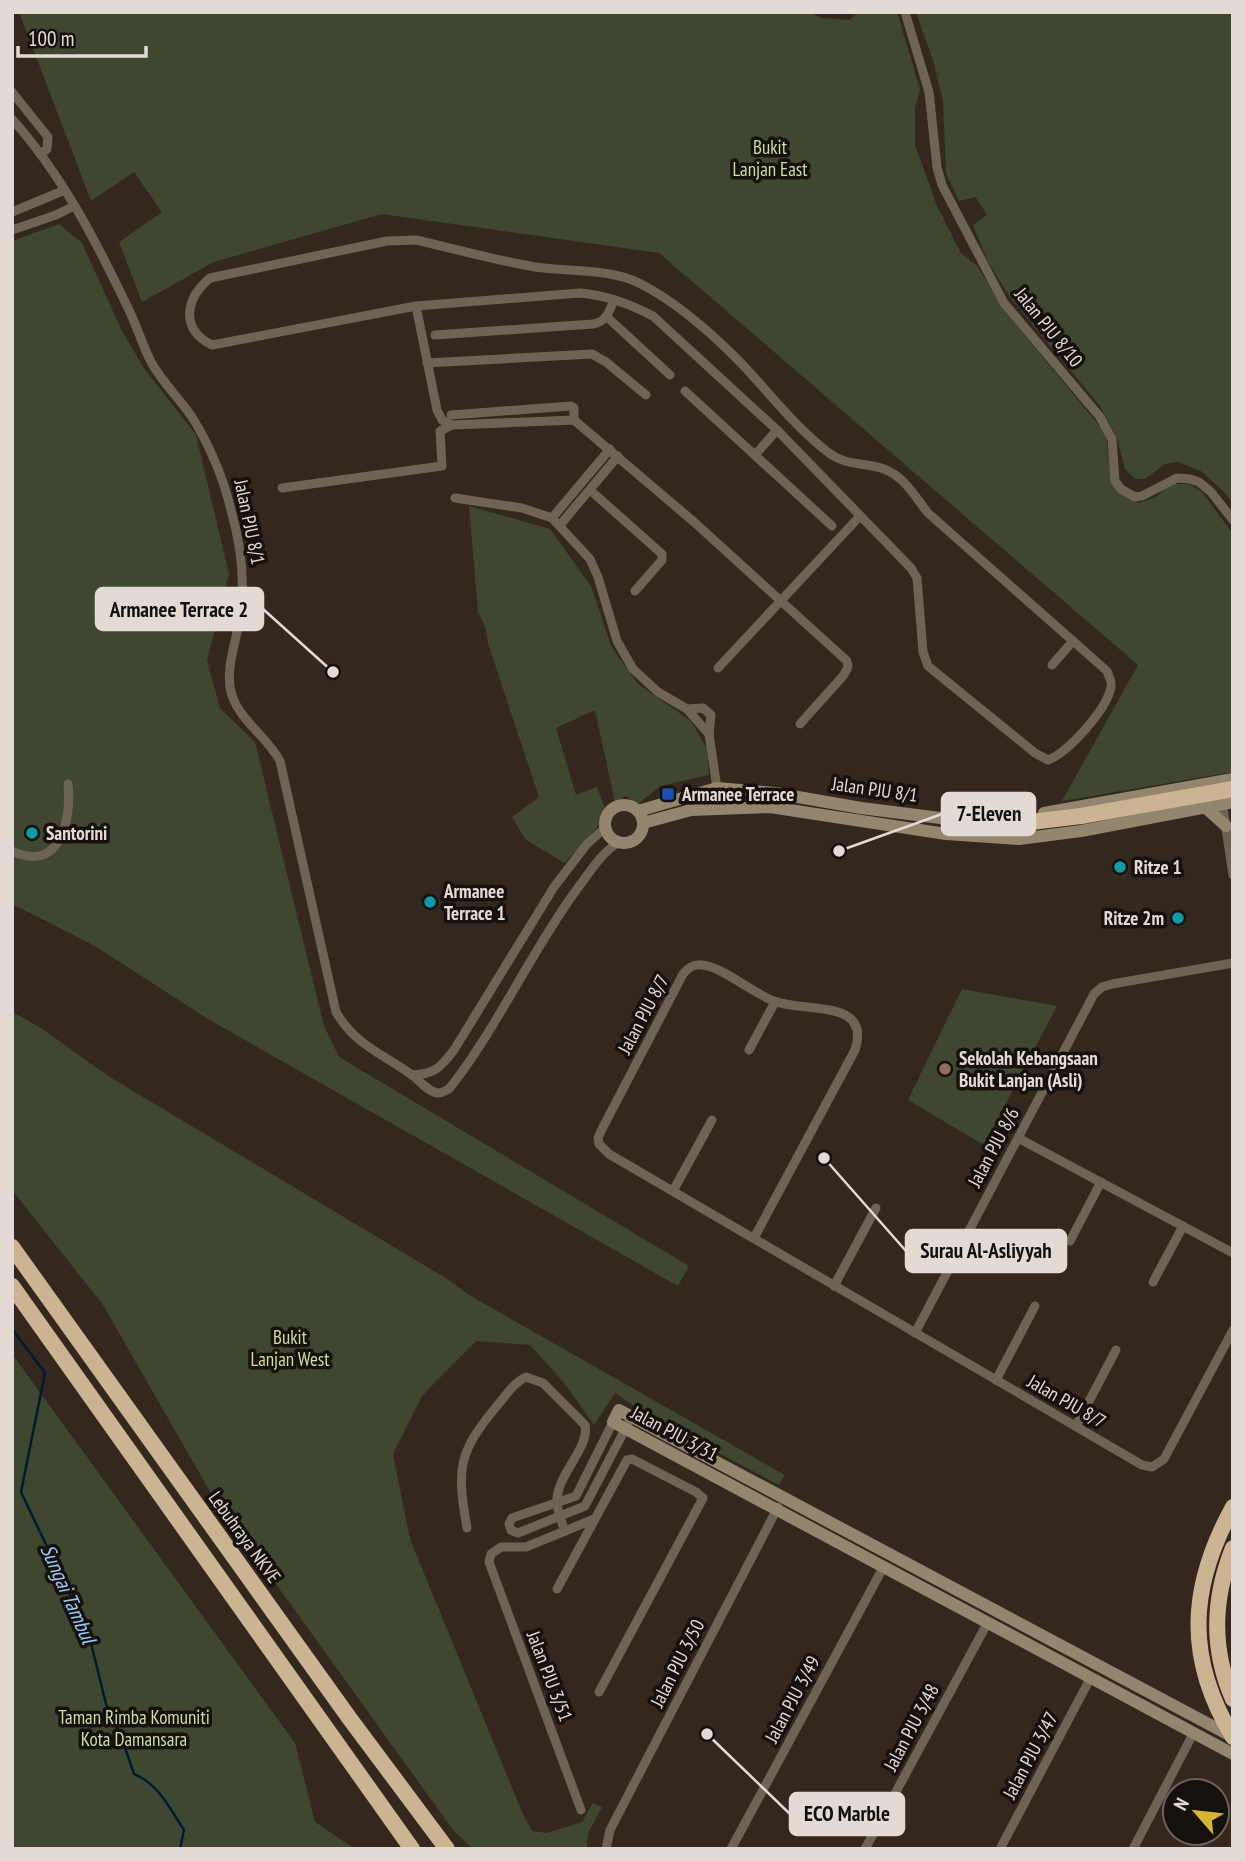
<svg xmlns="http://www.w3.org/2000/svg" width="1245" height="1861" font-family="'PT Sans Narrow',sans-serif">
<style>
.green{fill:#404730}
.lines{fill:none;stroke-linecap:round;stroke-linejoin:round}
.stream{stroke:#001a30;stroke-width:2.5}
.street{stroke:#6d6456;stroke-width:9}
.secondary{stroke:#93856e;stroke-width:12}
.highway{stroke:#cab491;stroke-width:16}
.highway-bridge{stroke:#cab491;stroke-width:16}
.transit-dot{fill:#1a4fb4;stroke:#17110d;stroke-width:2.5}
.culture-dot{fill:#0f9aa8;stroke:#17110d;stroke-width:2.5}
.education-dot{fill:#8d6e63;stroke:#17110d;stroke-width:2.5}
.labels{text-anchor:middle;stroke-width:7;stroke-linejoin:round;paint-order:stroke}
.park-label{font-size:19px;fill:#cddfa1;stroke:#17110d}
.street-label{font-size:19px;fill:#e4dad4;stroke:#17110d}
.poi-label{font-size:19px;font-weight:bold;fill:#e4dad4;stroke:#17110d;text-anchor:start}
.water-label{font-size:21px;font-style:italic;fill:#97caf7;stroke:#17110d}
.leader{fill:none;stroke:#e4dad4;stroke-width:2.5}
.callout-dot{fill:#e4dad4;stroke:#17110d;stroke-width:2.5}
.callout{fill:#e4dad4;stroke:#e4dad4;stroke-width:2.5}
.callout-label{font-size:21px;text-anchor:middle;font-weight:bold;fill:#111}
</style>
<rect width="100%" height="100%" fill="#34271e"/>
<!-- green -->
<g class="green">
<polygon points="19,12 809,12 821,18 849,20 859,12 897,12 920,89 915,108 915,145 937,206 960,252 977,266 1014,322 1106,434 1111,480 1124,496 1139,503 1156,497 1171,484 1189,484 1202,492 1233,534 1233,772 1062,801 1138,665 659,253 382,214 214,262 142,302 119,242 162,212 134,172 91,201"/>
<polygon points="916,12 1233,12 1233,504 1224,492 1201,471 1178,462 1165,464 1145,479 1136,479 1125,469 1117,438 1100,406 1012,300 988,262 973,225 987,215 976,197 959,201 946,173 943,101 934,64"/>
<polygon points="59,224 82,243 121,329 143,367 196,435 229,574 207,660 220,708 255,742 324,1026 339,1057 689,1266 678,1286 208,1019 95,946 12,904 12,241"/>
<path d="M469 506 550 529 591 586 611 646 638 684 691 721 707 749 709 775 660 786 638 804 626 796 615 802 595 710 556 728 576 795 597 787 606 811C598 831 579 846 565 863L526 840 512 817 539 797 488 643 486 629 478 612Z"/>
<polygon points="962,989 1057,1006 984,1145 908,1100"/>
<path d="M12 1012C50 1030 82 1060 118 1082L449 1280 469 1295 785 1475 779 1485 646 1414 615 1393 594 1425 565 1384 530 1345 476 1341 422 1396 393 1454 410 1539 522 1812 532 1831 547 1833 582 1822 593 1803 602 1807 589 1831 586 1849H473L453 1830 212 1495 103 1305 12 1190Z"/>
<polygon points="12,1354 295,1743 315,1822 355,1849 12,1849"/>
</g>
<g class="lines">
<!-- stream -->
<path class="stream" d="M12 1329 45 1373 21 1492 89 1635 106 1704 121 1736 134 1774C159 1784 170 1809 184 1830L180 1849"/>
<!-- street -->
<g class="street">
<polyline points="905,12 929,92 937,167 942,185 1004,303 1100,417 1112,439 1115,481 1121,489 1135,497 1142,496 1177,478 1190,479 1199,482 1211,492 1233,520"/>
<polyline points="12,92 48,137 47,149 41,154"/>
<path d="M12 119C62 175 96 241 128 308 137 326 142 344 151 362 162 382 179 398 192 417 210 446 223 477 231 510 240 542 245 576 241 609 239 637 222 671 233 698 242 722 268 738 280 761L336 1012C356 1046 382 1053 412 1075 420 1081 429 1093 439 1093 443 1093 446 1090 449 1089 498 1027 530 953 577 889 590 872 600 854 619 842"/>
<polyline points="12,212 65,190"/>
<polyline points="12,230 56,215 74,206"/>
<path d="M416 240C455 249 494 260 535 267 568 272 608 268 639 283 675 301 708 330 736 358 767 389 793 426 829 453 846 466 864 462 884 469 905 477 915 497 928 513L1107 671C1109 677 1112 681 1111 687 1107 709 1069 752 1048 760L1035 753 928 666 923 652 917 578 911 568 777 430 653 316C630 304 605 295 580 293L416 306 212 345C180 329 185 299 210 278L387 241Z"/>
<polyline points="416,306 437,410 442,420 452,425 574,420 694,522 847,661 848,667 843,676 800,724"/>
<polyline points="607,317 670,375"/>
<path d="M435 335 593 324C606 322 609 312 614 300"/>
<polyline points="427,363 592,354 606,362 646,395"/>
<polyline points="685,391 832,526"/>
<polyline points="451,415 571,406 574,408 574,420"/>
<polyline points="755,455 777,430"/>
<polyline points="282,488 442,466 440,431 452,425"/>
<polyline points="590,490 662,554 662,560 635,591"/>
<polyline points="455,498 522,508 552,518 590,559 598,577 617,641 633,669 658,692 687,709 709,734"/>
<polyline points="552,518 610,449"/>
<polyline points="560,525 618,456"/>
<polyline points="1052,665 1073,641"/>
<polyline points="718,668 860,516"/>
<polyline points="687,709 703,708 711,715 709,734 717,788"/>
<polyline points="1222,801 1233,875"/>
<path d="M12 851C60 874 72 820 68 784"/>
<polyline points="749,1050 775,1002"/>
<path d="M412 1075C435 1074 440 1068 454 1050L554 887 587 844 606 827"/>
<polyline points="1018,1138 1233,1253"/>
<polyline points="673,1191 712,1120"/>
<path d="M754 1238 855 1050C872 998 804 1013 774 1001 754 994 721 966 702 965 693 964 688 968 683 974L601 1131 598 1138 599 1144 609 1154 1142 1465 1152 1467 1164 1459 1233 1330"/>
<polyline points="1070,1241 1101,1182"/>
<polyline points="1153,1282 1183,1226"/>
<polyline points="834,1286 876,1208"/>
<polyline points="915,1333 1094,994 1102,987 1112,984 1233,963"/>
<polyline points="996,1380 1035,1306"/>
<polyline points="613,1422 576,1496 512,1518 509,1524 511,1530 518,1533 585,1506 632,1416"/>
<polyline points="1076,1426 1116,1350"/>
<path d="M467 1528C457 1470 457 1454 496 1407 505 1397 513 1383 526 1377L543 1383 585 1425C590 1449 555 1475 557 1504 558 1513 562 1523 565 1531L594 1519"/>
<polyline points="565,1531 526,1547 501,1547 491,1554 489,1562 581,1810"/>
<polyline points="557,1589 627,1460 632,1459 696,1492 703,1498 599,1692"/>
<polyline points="606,1849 610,1830 778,1507"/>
<polyline points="731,1849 884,1566"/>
<polyline points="865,1849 988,1622"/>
<polyline points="1000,1849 1091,1677"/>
<polyline points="1133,1849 1194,1732"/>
</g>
<!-- secondary -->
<g class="secondary">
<circle cx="624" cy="824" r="19"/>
<polyline points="1206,808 1226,826"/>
<polyline points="638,811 717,788 775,793 861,808 964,821 973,820"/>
<polyline points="1044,813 1233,779"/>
<polyline points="643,823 691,810 770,807 946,834 1019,839 1081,831 1233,802"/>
<polyline points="1233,1737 619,1410 613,1422 1233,1754"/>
</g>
<!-- highway -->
<g class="highway">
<polyline points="964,821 1031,822 1081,816"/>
<polyline points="12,1247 350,1719 447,1849"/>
<polyline points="12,1286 412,1849"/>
<path d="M1233 1548C1213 1598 1211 1649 1233 1699"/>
</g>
<!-- highway-bridge -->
<g class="highway-bridge">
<polyline points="1081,816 1233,789"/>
<path d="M1233 1507C1189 1587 1185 1658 1233 1737"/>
</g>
</g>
<!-- markers -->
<rect class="transit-dot" x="661" y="787" width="14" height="14" rx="3.5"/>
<g class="culture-dot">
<circle cx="32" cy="833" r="7"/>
<circle cx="1120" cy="867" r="7"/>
<circle cx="430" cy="902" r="7"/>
<circle cx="1178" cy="918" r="7"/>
</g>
<circle class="education-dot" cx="945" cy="1069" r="7"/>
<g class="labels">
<!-- park labels -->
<g class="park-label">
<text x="770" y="154">Bukit<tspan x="770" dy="22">Lanjan East</tspan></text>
<text x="290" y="1344">Bukit<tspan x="290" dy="22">Lanjan West</tspan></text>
<text x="134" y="1724">Taman Rimba Komuniti<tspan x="134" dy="22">Kota Damansara</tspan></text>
</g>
<!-- street labels -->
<g class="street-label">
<text transform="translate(1049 327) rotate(51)" y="7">Jalan PJU 8/10</text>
<text transform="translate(250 522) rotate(78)" y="7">Jalan PJU 8/1</text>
<text transform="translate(875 789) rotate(8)" y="7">Jalan PJU 8/1</text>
<text transform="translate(643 1014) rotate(-62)" y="7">Jalan PJU 8/7</text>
<text transform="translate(993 1147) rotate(-62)" y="7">Jalan PJU 8/6</text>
<text transform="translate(1067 1401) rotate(30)" y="7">Jalan PJU 8/7</text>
<text transform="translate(675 1433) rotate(28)" y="7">Jalan PJU 3/31</text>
<text transform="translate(245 1537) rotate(54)" y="7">Lebuhraya NKVE</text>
<text transform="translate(677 1663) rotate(-63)" y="7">Jalan PJU 3/50</text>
<text transform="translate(550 1676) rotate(69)" y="7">Jalan PJU 3/51</text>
<text transform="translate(792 1699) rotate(-62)" y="7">Jalan PJU 3/49</text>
<text transform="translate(911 1727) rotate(-62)" y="7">Jalan PJU 3/48</text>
<text transform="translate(1030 1755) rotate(-62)" y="7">Jalan PJU 3/47</text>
</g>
<!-- poi labels -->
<g class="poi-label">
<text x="682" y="801">Armanee Terrace</text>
<text x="46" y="840">Santorini</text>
<text x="1134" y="874">Ritze 1</text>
<text x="444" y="898">Armanee<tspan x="444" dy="22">Terrace 1</tspan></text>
<text x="1164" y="925" text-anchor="end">Ritze 2m</text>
<text x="959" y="1065">Sekolah Kebangsaan<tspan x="959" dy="22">Bukit Lanjan (Asli)</tspan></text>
</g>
<!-- water labels -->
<g class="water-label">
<text transform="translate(68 1594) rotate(66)" y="7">Sungai Tambul</text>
</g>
</g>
<!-- callouts -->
<path class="leader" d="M333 672L263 609M839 851L942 814M824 1158L906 1251M707 1734L790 1814"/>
<g class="callout-dot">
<circle cx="333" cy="672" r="7"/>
<circle cx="839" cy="851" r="7"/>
<circle cx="824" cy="1158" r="7"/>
<circle cx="707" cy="1734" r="7"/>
</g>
<g class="callout">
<rect x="96" y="588" width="167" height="42" rx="7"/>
<rect x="942" y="793" width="93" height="42" rx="7"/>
<rect x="906" y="1230" width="160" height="42" rx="7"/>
<rect x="790" y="1793" width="114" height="42" rx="7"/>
</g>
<g class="callout-label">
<text x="179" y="617">Armanee Terrace 2</text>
<text x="989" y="821">7-Eleven</text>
<text x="986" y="1258">Surau Al-Asliyyah</text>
<text x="847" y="1821">ECO Marble</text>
</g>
<!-- border -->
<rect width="1245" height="1861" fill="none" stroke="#e4dad4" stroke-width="28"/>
<!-- north arrow -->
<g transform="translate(1196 1812) rotate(298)"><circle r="33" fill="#17110d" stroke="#69615d" stroke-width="2"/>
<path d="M0-5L12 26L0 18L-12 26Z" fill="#d8b434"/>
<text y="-10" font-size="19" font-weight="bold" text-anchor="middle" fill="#e4dad4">N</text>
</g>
<!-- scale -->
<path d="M18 46v10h128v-10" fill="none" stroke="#e4dad4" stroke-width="3.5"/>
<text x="28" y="46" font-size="21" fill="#e4dad4" stroke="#17110d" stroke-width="5" paint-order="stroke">100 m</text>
</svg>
